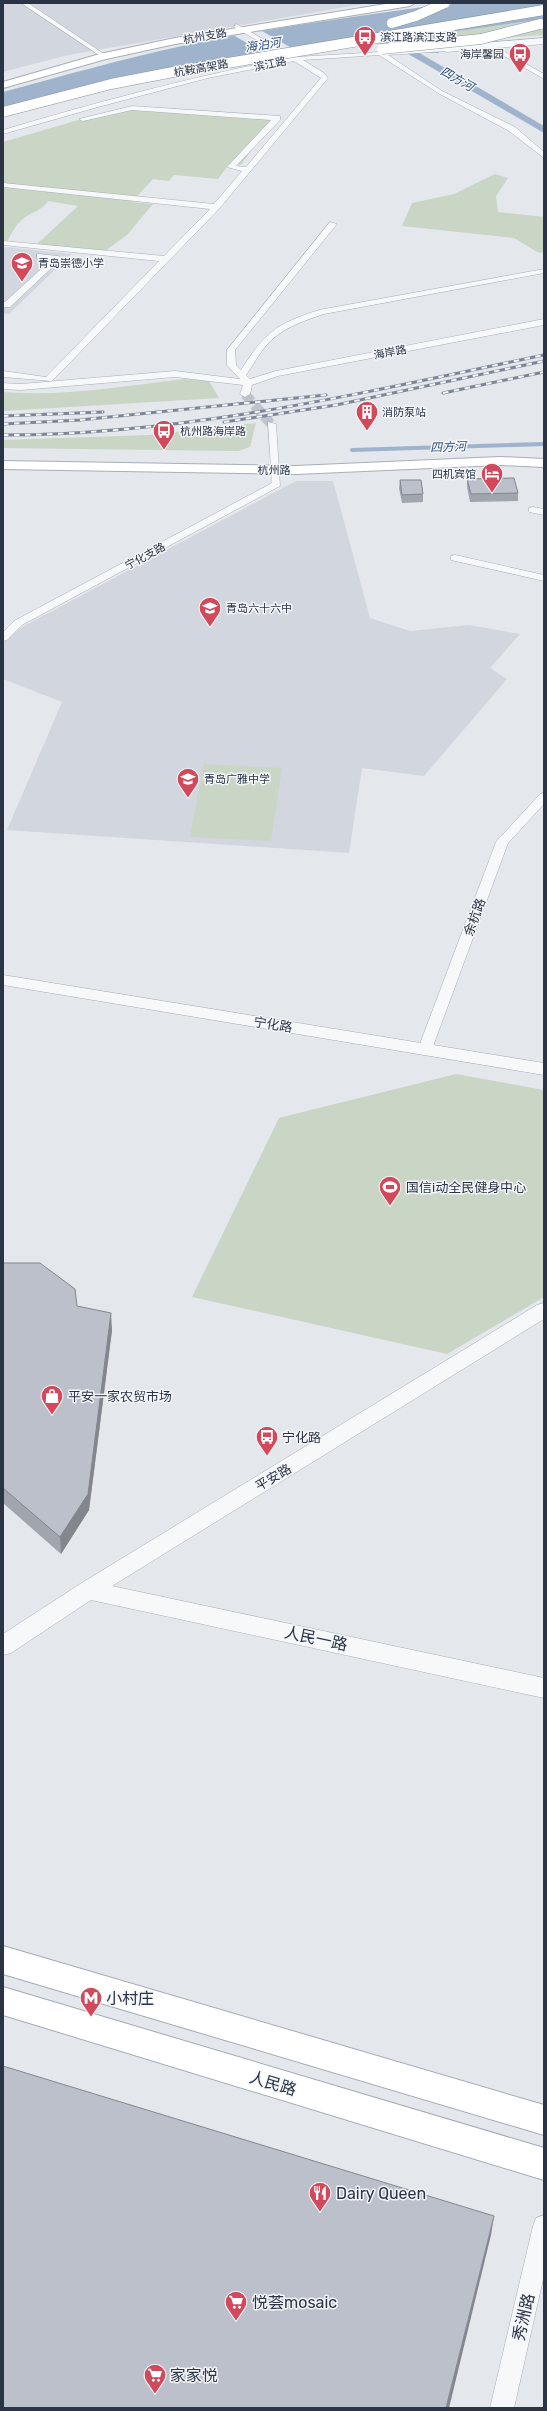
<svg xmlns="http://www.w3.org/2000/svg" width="547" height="2411" font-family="Rubik,'Noto Sans SC',sans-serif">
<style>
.built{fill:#d2d6de}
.green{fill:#c9d6c5}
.water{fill:#9fb4cc}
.pier{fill:#e4e7ec}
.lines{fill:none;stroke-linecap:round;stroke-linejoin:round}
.stream{stroke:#9fb4cc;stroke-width:4}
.canal{fill:#9fb4cc;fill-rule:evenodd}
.minor-tunnel{stroke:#bfc3cb;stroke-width:10;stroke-dasharray:10 4.5;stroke-linecap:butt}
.minor-casing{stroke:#a9aeb7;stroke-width:1}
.tertiary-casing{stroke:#a9aeb7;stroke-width:1}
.secondary-casing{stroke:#a9aeb7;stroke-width:2}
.primary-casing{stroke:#a3abb8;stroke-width:2}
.minor{fill:#f7f8fa;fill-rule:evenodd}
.tertiary{fill:#f7f8fa;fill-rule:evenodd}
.secondary{fill:#fff;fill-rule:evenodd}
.primary{fill:#fff;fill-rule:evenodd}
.rail-casing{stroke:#7d8696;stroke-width:3}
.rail{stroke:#f4f6f9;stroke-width:2;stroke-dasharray:5.5;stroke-linecap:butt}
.trunk-bridge-casing{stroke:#8b94a3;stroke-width:11;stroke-linecap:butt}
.trunk-bridge{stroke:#fff;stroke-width:10}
.wall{fill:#a1a5ae}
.shaded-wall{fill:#83868d}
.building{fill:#bbc0ca;stroke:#83868d}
.labels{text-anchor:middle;stroke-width:3;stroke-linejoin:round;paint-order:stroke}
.far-street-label{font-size:11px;fill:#2b3445;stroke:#f4f6f9}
.far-poi-label{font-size:11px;fill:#2b3445;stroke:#f4f6f9;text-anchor:start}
.far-water-label{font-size:12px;font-style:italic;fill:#34527a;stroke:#f4f6f9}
.street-label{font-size:13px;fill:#2b3445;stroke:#f4f6f9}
.poi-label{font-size:13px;fill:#2b3445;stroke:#f4f6f9;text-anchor:start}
.near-street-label{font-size:16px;fill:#2b3445;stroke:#f4f6f9}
.near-poi-label{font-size:16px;fill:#2b3445;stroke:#f4f6f9;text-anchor:start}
</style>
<rect width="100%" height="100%" fill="#e4e7ec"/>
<!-- built -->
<g class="built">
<polygon points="3,3 369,3 68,55 3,72"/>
<polygon points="3,247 71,254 9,314 3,313"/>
<polygon points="296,481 333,481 370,618 410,631 469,625 520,634 490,668 507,679 424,776 362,768 349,853 7,830 62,702 3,679 3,632 11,633"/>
</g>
<!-- green -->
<g class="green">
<polygon points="544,19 544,35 443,42 430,38 452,32"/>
<path d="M132 108 274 118 241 165 229 164 218 179 174 175 169 181 153 179 132 202 153 204 127 235 105 251 37 244 78 206 48 201C43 210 32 212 24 218 16 224 12 233 7 242L3 241V142L99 114Z"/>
<polygon points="495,174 508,178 496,196 498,212 544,217 544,252 539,253 514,238 402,226 412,203 454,194"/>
<path d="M184 379 209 381 219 398 3 411V392C63 397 125 386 184 379Z"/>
<polygon points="256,423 250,447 238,451 3,448 3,440 149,435"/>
<polygon points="204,764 282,768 271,841 190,837"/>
<polygon points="456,1074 544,1090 544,1297 447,1354 192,1297 279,1118"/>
</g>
<!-- water -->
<path class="water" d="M451 3H544V19L452 32 430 38 439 53 393 51 369 38 255 53 243 58 3 114V92C62 76 122 59 182 46 271 27 361 16 451 3Z"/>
<!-- pier -->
<polygon class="pier" points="262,31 295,50 264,53 233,35"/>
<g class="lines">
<!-- stream -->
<polyline class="stream" points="352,450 544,444"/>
<!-- canal -->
<polygon class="canal" points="386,37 392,37 544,126 544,133 386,41"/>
<!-- minor-tunnel -->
<polyline class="minor-tunnel" points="245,394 271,424"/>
<!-- minor casing -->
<g class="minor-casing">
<g id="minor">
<polygon points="21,3 28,3 107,56 102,57"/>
<path d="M236 24 296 57 448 48 446 51 388 55 442 91 515 127 544 152V158L509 131 438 93 379 55 303 60 324 73 328 78 219 209 52 381 3 377V371L46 377 159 261 3 245V241L164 256 210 209 3 187V183L214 204 242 171 227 167 271 120 132 110 83 121 79 119 132 106 280 116V120L236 166 246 167 321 78 294 61 208 78 98 107 3 134V130C97 102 192 77 288 58L234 27Z"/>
<polygon points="489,43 544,74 544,79 487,46"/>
<path d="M330 222 337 224 235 350 236 365 241 370C265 332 276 324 319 310L544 269V273L324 314C303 321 279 329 265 347 258 355 253 366 246 375L250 379 276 371 544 319V325L278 376 252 385 250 394 245 397 240 394 243 385 175 377 21 390 3 389V383L21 384 175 371 240 379 227 365V350Z"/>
<polygon points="37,254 58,256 62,258 10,307 3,307 3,301 5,302 51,260 37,258"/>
<polygon points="268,422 276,424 280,486 22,625 7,640 3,641 3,632 14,621 272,483"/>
<polygon points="533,507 544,509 544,515 529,512 529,508"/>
<polygon points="455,555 544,575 544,581 451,560 451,556"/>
<polygon points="544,793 544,804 508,843 432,1049 430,1052 420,1052 418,1049 496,842 540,794"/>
<polygon points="544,2215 544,2275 514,2408 490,2408 533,2226 536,2218"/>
</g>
</g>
<!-- tertiary casing -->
<g class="tertiary-casing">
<g id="tertiary">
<polygon points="544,38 544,44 446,52 442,49 446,46"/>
<polygon points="3,975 544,1063 544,1075 3,985"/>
<polygon points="544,1303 544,1319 112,1586 544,1678 544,1698 91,1600 11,1653 3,1655 3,1634 80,1584 537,1305"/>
</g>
</g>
<!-- secondary casing -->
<g class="secondary-casing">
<g id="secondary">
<polygon points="392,3 415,3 410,6 175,44 106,59 3,88 3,82 100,54 175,38"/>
<polygon points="500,457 544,459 544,467 500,465 296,474 3,469 3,461 296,466"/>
</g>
</g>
<!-- primary casing -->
<g class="primary-casing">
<g id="primary">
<polygon points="3,1946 544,2105 544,2135 3,1974"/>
<polygon points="3,1987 544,2148 544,2180 3,2015"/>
</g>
</g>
<!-- minor -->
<use href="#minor" class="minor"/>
<!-- tertiary -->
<use href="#tertiary" class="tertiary"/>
<!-- secondary -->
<use href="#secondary" class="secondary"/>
<!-- primary -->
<use href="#primary" class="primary"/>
<!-- rail casing -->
<g class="rail-casing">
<g id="rail">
<polyline points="443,393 544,372"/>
<polyline points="3,416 103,412"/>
<polyline points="224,422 336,405 544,361"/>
<polyline points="3,424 80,420 326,395"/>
<path d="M3 435C186 435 366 392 544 355"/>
</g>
</g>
<!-- rail -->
<use href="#rail" class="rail"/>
<!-- trunk-bridge casing -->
<g class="trunk-bridge-casing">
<g id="trunk-bridge">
<polyline points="392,23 416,16 445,3"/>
<polyline points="382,49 481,39 540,24"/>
<polyline points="3,112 111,84 168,73 544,10"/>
</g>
</g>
<!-- trunk-bridge -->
<use href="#trunk-bridge" class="trunk-bridge"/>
</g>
<!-- wall -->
<g class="wall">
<polygon points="467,479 518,493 518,501 470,502 467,487"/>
<polygon points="400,480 423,494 423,502 402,503 399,488"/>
<polygon points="3,1263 77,1306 112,1330 89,1510 61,1554 3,1503"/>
</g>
<!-- shaded-wall -->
<g class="shaded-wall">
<polygon points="111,1313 112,1330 89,1510 61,1554 60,1537"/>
<polygon points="494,2216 491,2235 449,2408 446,2408"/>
</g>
<!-- building -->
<g class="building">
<polygon points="514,478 518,493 471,494 467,479"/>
<polygon points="400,480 421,480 423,494 402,495"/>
<polygon points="3,1263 40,1263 75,1289 77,1306 111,1313 88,1494 60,1537 3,1488"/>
<polygon points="3,2066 494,2216 446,2408 3,2408"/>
</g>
<!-- icons -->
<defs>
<g id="bus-pin" transform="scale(1.15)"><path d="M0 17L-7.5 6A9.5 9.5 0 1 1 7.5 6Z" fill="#d1495b" stroke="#f4f6f9"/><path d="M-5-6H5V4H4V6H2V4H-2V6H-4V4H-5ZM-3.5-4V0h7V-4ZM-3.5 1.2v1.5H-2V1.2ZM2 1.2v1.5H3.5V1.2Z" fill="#fff"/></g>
<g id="school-pin" transform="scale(1.15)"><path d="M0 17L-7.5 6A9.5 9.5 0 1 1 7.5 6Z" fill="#d1495b" stroke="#f4f6f9"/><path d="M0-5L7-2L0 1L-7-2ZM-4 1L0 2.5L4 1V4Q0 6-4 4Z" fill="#fff"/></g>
<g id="building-pin" transform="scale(1.15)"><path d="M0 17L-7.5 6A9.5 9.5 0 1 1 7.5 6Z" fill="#d1495b" stroke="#f4f6f9"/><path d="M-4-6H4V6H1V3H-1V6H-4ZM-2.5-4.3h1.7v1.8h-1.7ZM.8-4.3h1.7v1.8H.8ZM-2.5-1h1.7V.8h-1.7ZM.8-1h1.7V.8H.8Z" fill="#fff"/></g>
<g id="hotel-pin" transform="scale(1.15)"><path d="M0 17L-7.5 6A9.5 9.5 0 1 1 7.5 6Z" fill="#d1495b" stroke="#f4f6f9"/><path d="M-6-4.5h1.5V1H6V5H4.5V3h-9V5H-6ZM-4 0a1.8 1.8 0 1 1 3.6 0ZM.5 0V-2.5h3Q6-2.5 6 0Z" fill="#fff"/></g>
<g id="stadium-pin" transform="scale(1.15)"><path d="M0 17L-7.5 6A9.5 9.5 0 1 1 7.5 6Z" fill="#d1495b" stroke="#f4f6f9"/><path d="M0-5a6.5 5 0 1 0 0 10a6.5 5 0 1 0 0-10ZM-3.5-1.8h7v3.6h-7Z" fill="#fff"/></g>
<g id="shop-pin" transform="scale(1.15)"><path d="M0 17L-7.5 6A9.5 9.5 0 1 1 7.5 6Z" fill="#d1495b" stroke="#f4f6f9"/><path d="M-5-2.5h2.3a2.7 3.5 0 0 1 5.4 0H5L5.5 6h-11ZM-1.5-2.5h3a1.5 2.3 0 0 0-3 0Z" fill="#fff"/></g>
<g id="metro-pin" transform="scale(1.15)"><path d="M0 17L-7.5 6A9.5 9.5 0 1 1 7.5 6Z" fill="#d1495b" stroke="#f4f6f9"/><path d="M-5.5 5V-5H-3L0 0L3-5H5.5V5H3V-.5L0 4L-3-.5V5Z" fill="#fff"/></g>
<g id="restaurant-pin" transform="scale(1.15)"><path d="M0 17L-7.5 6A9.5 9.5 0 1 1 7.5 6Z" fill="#d1495b" stroke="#f4f6f9"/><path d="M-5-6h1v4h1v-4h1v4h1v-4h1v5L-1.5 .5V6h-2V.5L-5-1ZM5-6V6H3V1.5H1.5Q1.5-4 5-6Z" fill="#fff"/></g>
<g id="supermarket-pin" transform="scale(1.15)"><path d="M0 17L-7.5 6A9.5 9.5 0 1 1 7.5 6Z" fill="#d1495b" stroke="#f4f6f9"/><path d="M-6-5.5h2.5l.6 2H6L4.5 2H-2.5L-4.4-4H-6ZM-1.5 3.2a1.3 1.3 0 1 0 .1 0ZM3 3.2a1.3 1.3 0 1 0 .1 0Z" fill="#fff"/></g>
</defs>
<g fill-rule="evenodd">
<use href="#bus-pin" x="365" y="37"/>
<use href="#bus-pin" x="520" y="54"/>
<use href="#school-pin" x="22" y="263"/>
<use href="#building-pin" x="367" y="412"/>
<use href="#bus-pin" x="164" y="431"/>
<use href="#hotel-pin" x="492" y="474"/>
<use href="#school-pin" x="210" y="608"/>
<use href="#school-pin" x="188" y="779"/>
<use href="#stadium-pin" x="390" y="1187"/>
<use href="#shop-pin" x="52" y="1396"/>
<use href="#bus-pin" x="267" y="1437"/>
<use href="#metro-pin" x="91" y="1998"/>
<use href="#restaurant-pin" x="320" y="2193"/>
<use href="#supermarket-pin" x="236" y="2302"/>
<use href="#supermarket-pin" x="155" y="2375"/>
</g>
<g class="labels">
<!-- far-street labels -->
<g class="far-street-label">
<text transform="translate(205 36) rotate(-10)" y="4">杭州支路</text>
<text transform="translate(270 64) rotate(-12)" y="4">滨江路</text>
<text transform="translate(201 68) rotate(-10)" y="4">杭鞍高架路</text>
<text transform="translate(390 352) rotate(-11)" y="4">海岸路</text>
<text x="274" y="474">杭州路</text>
<text transform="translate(145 556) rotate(-28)" y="4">宁化支路</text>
</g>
<!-- far-poi labels -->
<g class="far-poi-label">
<text x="380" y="41">滨江路滨江支路</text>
<text x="504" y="58" text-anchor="end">海岸馨园</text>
<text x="38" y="267">青岛崇德小学</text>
<text x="382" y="416">消防泵站</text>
<text x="180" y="435">杭州路海岸路</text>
<text x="476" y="478" text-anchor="end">四机宾馆</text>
<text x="226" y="612">青岛六十六中</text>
<text x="204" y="783">青岛广雅中学</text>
</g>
<!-- far-water labels -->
<g class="far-water-label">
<text transform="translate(263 45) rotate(-9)" y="4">海泊河</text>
<text transform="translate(457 79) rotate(30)" y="4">四方河</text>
<text transform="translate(448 447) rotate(-2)" y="4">四方河</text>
</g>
<!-- street labels -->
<g class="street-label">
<text transform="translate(474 917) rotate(-70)" y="5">余杭路</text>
<text transform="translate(273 1024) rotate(9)" y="5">宁化路</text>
<text transform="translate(273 1477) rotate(-31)" y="5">平安路</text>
</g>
<!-- poi labels -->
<g class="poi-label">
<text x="406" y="1192">国信i动全民健身中心</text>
<text x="68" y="1401">平安一家农贸市场</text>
<text x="282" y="1442">宁化路</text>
</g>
<!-- near-street labels -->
<g class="near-street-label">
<text transform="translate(316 1638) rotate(12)" y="6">人民一路</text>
<text transform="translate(273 2083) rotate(17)" y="6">人民路</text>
<text transform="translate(523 2317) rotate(-77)" y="6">秀洲路</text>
</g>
<!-- near-poi labels -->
<g class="near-poi-label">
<text x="106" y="2004">小村庄</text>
<text x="336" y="2199">Dairy Queen</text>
<text x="252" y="2308">悦荟mosaic</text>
<text x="170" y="2381">家家悦</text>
</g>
</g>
<!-- border -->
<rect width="547" height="2411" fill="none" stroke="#2b3445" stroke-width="8"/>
</svg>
